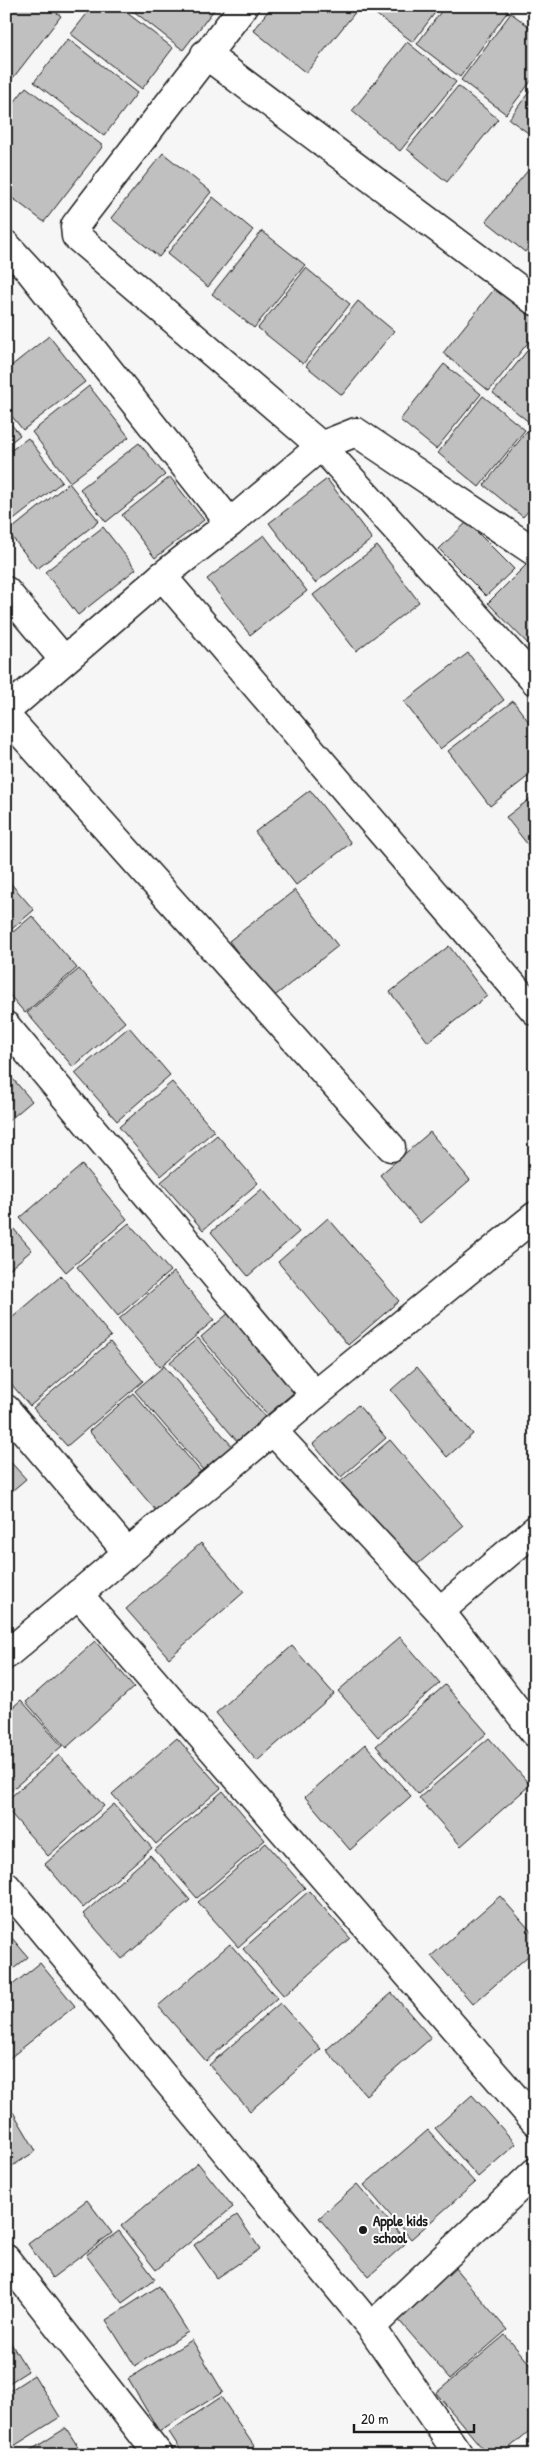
<svg xmlns="http://www.w3.org/2000/svg" width="541" height="2461" font-family="'Patrick Hand',sans-serif">
<style>
.building{fill:#c0c0c0;stroke:#1c1c1c}
.lines{fill:none;stroke-linecap:round;stroke-linejoin:round}
.minor-casing{stroke:#1c1c1c;stroke-width:31}
.minor{stroke:#fff;stroke-width:28}
.poi-dot{fill:#1c1c1c;stroke:#fff;stroke-width:2}
.labels{text-anchor:middle;stroke-width:4;stroke-linejoin:round;paint-order:stroke}
.poi-label{font-size:15px;font-weight:bold;fill:#1c1c1c;stroke:#fff;text-anchor:start}
</style>
<rect width="100%" height="100%" fill="#f6f6f6"/>
<filter id="ink" filterUnits="userSpaceOnUse"><feTurbulence type="fractalNoise" baseFrequency=".02" numOctaves="2"/><feDisplacementMap in="SourceGraphic" scale="10" xChannelSelector="R" yChannelSelector="G"/><feConvolveMatrix kernelMatrix="1 2 1 2 8 2 1 2 1" color-interpolation-filters="sRGB"/></filter>
<g filter="url(#ink)">
<!-- building -->
<g class="building">
<polygon points="6,6 48,6 61,16 6,87"/>
<polygon points="93,6 118,6 173,48 142,89 71,34"/>
<polygon points="127,6 217,6 183,50"/>
<polygon points="272,6 352,6 357,10 306,73 253,30"/>
<polygon points="365,6 440,6 413,42"/>
<polygon points="445,6 502,6 508,11 460,77 417,44"/>
<polygon points="511,13 535,31 535,76 506,114 461,80"/>
<polygon points="68,39 137,93 104,136 34,82"/>
<polygon points="407,42 456,82 400,151 352,111"/>
<polygon points="535,84 535,138 509,119"/>
<polygon points="458,86 498,119 447,182 407,149"/>
<polygon points="26,87 103,146 44,222 6,193 6,113"/>
<polygon points="163,153 211,192 159,257 111,218"/>
<polygon points="535,162 535,239 525,252 486,221"/>
<polygon points="213,197 253,230 208,287 167,254"/>
<polygon points="262,231 305,265 254,328 212,294"/>
<polygon points="306,268 350,304 303,364 258,328"/>
<polygon points="496,287 535,318 535,334 489,391 443,353"/>
<polygon points="358,301 394,331 342,395 306,366"/>
<polygon points="49,336 85,382 23,430 6,409 6,370"/>
<polygon points="535,341 535,417 530,423 493,393"/>
<polygon points="444,364 481,394 436,449 400,420"/>
<polygon points="89,386 129,437 70,482 32,432"/>
<polygon points="483,396 525,430 479,487 438,453"/>
<polygon points="6,418 20,435 6,446"/>
<polygon points="527,431 535,438 535,503 523,517 484,485"/>
<polygon points="28,438 62,482 6,526 6,454"/>
<polygon points="139,443 165,475 106,522 80,489"/>
<polygon points="170,477 204,520 155,558 122,515"/>
<polygon points="327,479 372,539 315,583 269,523"/>
<polygon points="69,483 99,521 37,569 8,532"/>
<polygon points="467,522 514,569 486,596 439,549"/>
<polygon points="103,527 136,569 78,615 45,572"/>
<polygon points="264,535 307,591 250,635 207,579"/>
<polygon points="377,546 419,602 356,651 313,595"/>
<polygon points="529,562 535,568 535,651 488,603"/>
<polygon points="468,653 504,700 440,749 404,702"/>
<polygon points="513,701 535,730 535,771 490,806 448,751"/>
<polygon points="310,790 351,843 296,885 255,832"/>
<polygon points="535,795 535,854 506,817"/>
<polygon points="6,878 34,910 6,934"/>
<polygon points="295,890 338,946 272,998 229,941"/>
<polygon points="32,916 77,968 25,1013 6,991 6,938"/>
<polygon points="449,946 487,996 428,1042 390,992"/>
<polygon points="79,969 125,1022 73,1067 27,1013"/>
<polygon points="129,1027 170,1075 117,1121 75,1073"/>
<polygon points="6,1071 32,1101 6,1123"/>
<polygon points="172,1082 214,1131 161,1176 119,1127"/>
<polygon points="430,1132 470,1180 420,1223 380,1175"/>
<polygon points="217,1135 258,1183 203,1230 161,1182"/>
<polygon points="82,1165 127,1219 66,1272 20,1218"/>
<polygon points="262,1189 299,1232 248,1276 211,1232"/>
<polygon points="328,1218 399,1301 348,1345 278,1262"/>
<polygon points="6,1220 32,1250 6,1272"/>
<polygon points="129,1223 170,1271 118,1316 77,1267"/>
<polygon points="174,1272 214,1320 160,1367 119,1319"/>
<polygon points="61,1276 111,1336 30,1406 6,1378 6,1323"/>
<polygon points="231,1311 298,1389 267,1415 201,1337"/>
<polygon points="198,1338 265,1417 237,1441 170,1362"/>
<polygon points="110,1342 143,1381 67,1446 33,1408"/>
<polygon points="164,1366 232,1446 203,1470 135,1391"/>
<polygon points="417,1367 473,1434 447,1457 391,1390"/>
<polygon points="133,1393 202,1473 157,1512 89,1431"/>
<polygon points="358,1405 386,1438 341,1477 313,1444"/>
<polygon points="390,1440 463,1526 413,1568 340,1482"/>
<polygon points="6,1457 26,1479 6,1496"/>
<polygon points="201,1543 244,1592 169,1658 126,1609"/>
<polygon points="400,1637 440,1683 378,1737 338,1691"/>
<polygon points="95,1641 134,1687 66,1748 26,1702"/>
<polygon points="292,1646 334,1694 257,1761 216,1713"/>
<polygon points="445,1685 487,1733 418,1794 376,1746"/>
<polygon points="21,1700 62,1746 6,1795 6,1713"/>
<polygon points="177,1738 221,1788 156,1844 112,1794"/>
<polygon points="489,1738 530,1785 461,1846 419,1798"/>
<polygon points="365,1744 411,1796 350,1850 305,1797"/>
<polygon points="59,1755 104,1806 48,1856 6,1808 6,1801"/>
<polygon points="223,1791 265,1840 197,1898 155,1850"/>
<polygon points="114,1804 152,1848 83,1908 45,1864"/>
<polygon points="266,1843 305,1888 238,1947 198,1902"/>
<polygon points="150,1855 190,1900 122,1959 83,1914"/>
<polygon points="309,1891 350,1938 284,1996 243,1949"/>
<polygon points="500,1896 535,1936 535,1950 473,2004 431,1956"/>
<polygon points="6,1931 28,1957 6,1975"/>
<polygon points="230,1944 277,1998 206,2061 158,2006"/>
<polygon points="40,1963 75,2006 6,2061 6,1990"/>
<polygon points="392,1993 431,2038 366,2095 326,2050"/>
<polygon points="280,2003 321,2049 250,2111 209,2065"/>
<polygon points="472,2095 516,2144 478,2177 435,2128"/>
<polygon points="13,2112 36,2151 6,2170 6,2116"/>
<polygon points="428,2130 475,2183 411,2239 364,2185"/>
<polygon points="198,2163 233,2207 156,2270 121,2226"/>
<polygon points="357,2184 407,2242 369,2276 319,2218"/>
<polygon points="87,2200 112,2233 52,2278 28,2244"/>
<polygon points="237,2215 260,2249 217,2278 194,2245"/>
<polygon points="119,2231 155,2279 122,2303 86,2255"/>
<polygon points="454,2267 507,2330 450,2379 396,2317"/>
<polygon points="159,2286 188,2332 135,2366 106,2320"/>
<polygon points="6,2335 28,2371 6,2385"/>
<polygon points="505,2335 535,2370 535,2426 501,2455 488,2455 436,2393"/>
<polygon points="192,2340 223,2392 159,2431 128,2379"/>
<polygon points="34,2375 60,2417 6,2451 6,2393"/>
<polygon points="221,2397 254,2446 240,2455 184,2455 169,2432"/>
<polygon points="66,2428 83,2455 23,2455"/>
</g>
<g class="lines">
<!-- minor casing -->
<g class="minor-casing">
<g id="minor">
<polyline points="244,6 84,214 75,226 76,236 321,446 535,681"/>
<polyline points="205,54 535,301"/>
<polyline points="6,245 30,271 230,523"/>
<polyline points="162,576 535,1011"/>
<polyline points="6,591 64,660"/>
<polyline points="6,711 162,576 230,523 321,446 356,432 535,552"/>
<polyline points="6,716 391,1147"/>
<polyline points="6,1026 315,1395"/>
<polyline points="6,1409 127,1552"/>
<polyline points="272,1430 440,1611 535,1733"/>
<polyline points="78,1594 535,2121"/>
<polyline points="440,1611 535,1530"/>
<polyline points="6,1655 315,1395 535,1216"/>
<polyline points="6,1886 371,2327 459,2455"/>
<polyline points="6,2259 159,2455"/>
<polyline points="371,2327 535,2172"/>
</g>
</g>
<!-- minor -->
<use href="#minor" class="minor"/>
</g>
</g>
<!-- markers -->
<circle class="poi-dot" cx="363" cy="2230" r="5"/>
<g class="labels">
<!-- poi labels -->
<g class="poi-label">
<text x="373" y="2226">Apple kids<tspan x="373" dy="17">school</tspan></text>
</g>
</g>
<!-- margin -->
<rect width="541" height="2461" fill="none" stroke="#fff" stroke-width="25"/>
<rect x="12" y="12" width="516" height="2436" fill="none" stroke="#1c1c1c" stroke-width="2" filter="url(#ink)"/>
<!-- scale -->
<path d="M354 2424v8h120v-8" fill="none" stroke="#1c1c1c" stroke-width="2.5"/>
<text x="361" y="2424" font-size="15" fill="#1c1c1c" stroke="#ffffff" stroke-width="4" paint-order="stroke">20 m</text>
</svg>
